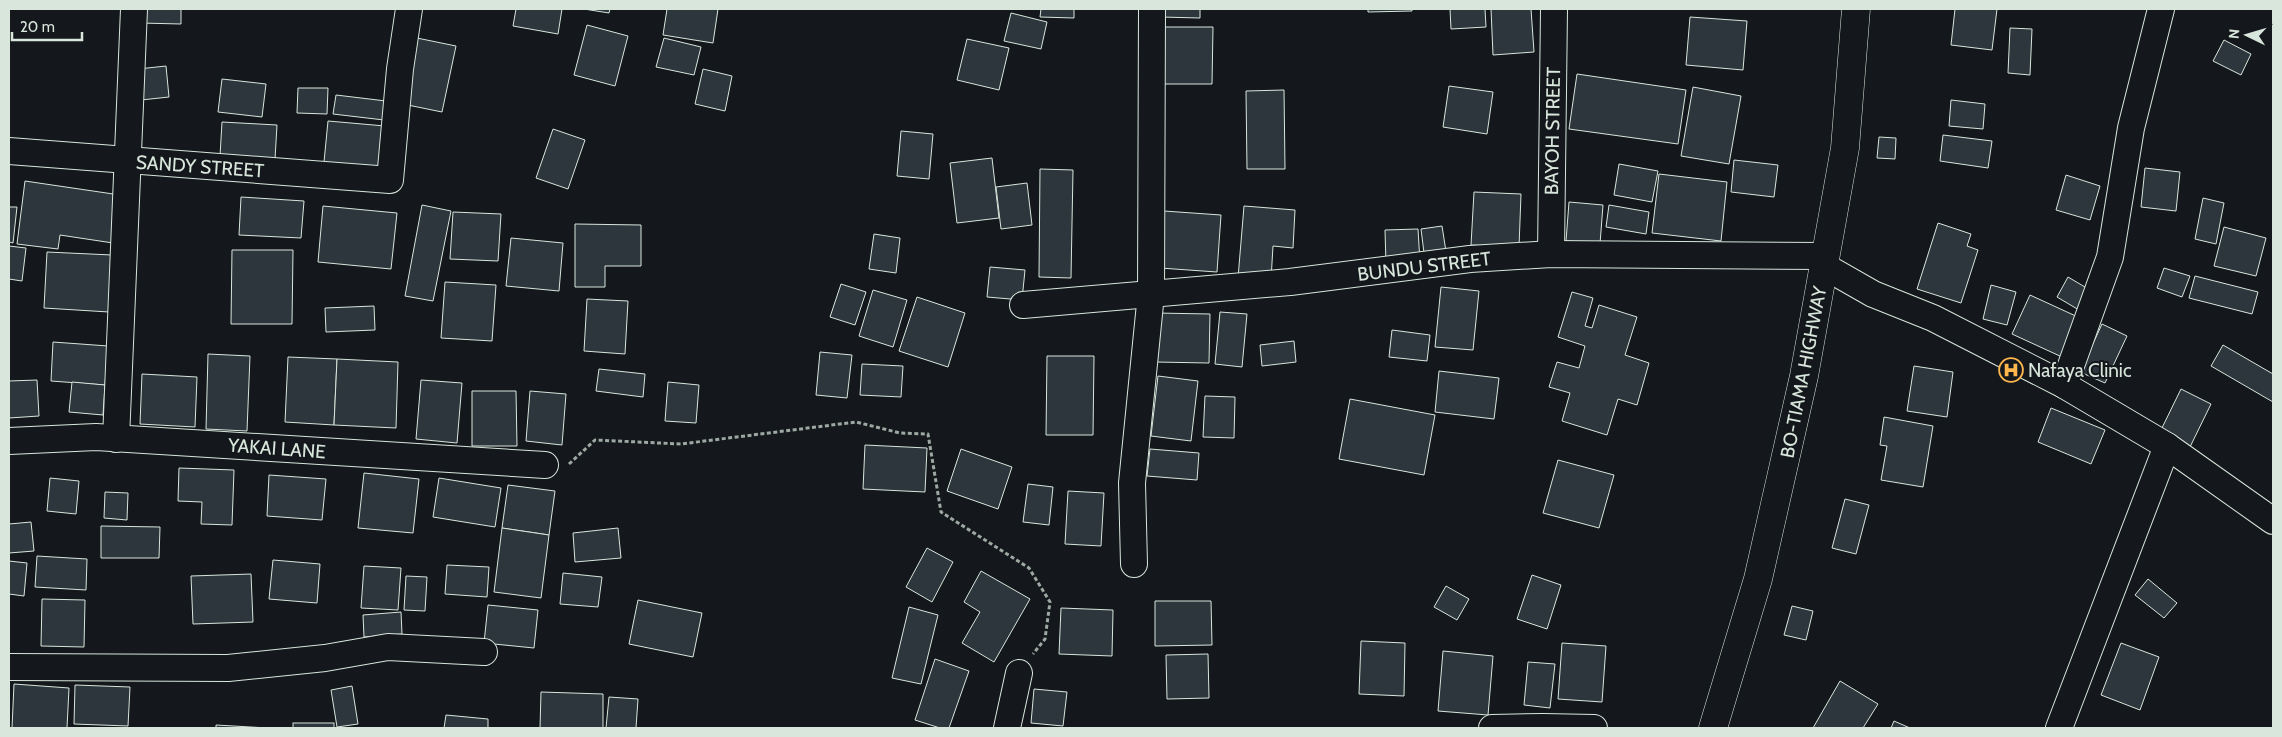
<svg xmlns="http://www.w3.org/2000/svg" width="2282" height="737" font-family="Cabin,sans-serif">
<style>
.building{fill:#2c363c;stroke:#d8e6dc}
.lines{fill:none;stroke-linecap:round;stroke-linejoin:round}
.minor-casing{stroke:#d8e6dc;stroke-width:28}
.highway-casing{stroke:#d8e6dc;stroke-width:29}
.path{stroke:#9da8a2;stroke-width:3;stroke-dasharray:4 2.5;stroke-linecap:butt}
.minor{stroke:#14181c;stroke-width:26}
.highway{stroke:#14181c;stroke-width:28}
.labels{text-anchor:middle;stroke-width:4;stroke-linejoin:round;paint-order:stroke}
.street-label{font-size:19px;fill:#d8e6dc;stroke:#14181c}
.poi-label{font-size:19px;fill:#d8e6dc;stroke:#14181c;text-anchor:start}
</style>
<rect width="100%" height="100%" fill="#14181c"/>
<!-- building -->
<g class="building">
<polygon points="140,9 181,9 181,24 140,23"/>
<polygon points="516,9 562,9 558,34 513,26"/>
<polygon points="584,9 610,9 609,13"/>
<polygon points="667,9 718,9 713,43 663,35"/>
<polygon points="1041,9 1074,9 1074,18 1040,17"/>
<polygon points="1161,9 1200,9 1200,18 1161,17"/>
<polygon points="1368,9 1412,9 1412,11 1368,12"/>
<polygon points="1450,9 1485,9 1486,27 1451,29"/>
<polygon points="1491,9 1531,9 1534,52 1493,55"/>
<polygon points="1955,9 1997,9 1992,50 1951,45"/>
<polygon points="1011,13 1047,22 1041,49 1004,41"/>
<polygon points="1690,17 1747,21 1743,70 1686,65"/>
<polygon points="587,25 628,36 615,86 574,75"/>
<polygon points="1162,27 1213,27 1212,84 1161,84"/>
<polygon points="2010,28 2032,29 2030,75 2008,73"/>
<polygon points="412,37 456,46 442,112 398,103"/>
<polygon points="664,38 701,47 694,75 656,67"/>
<polygon points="967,39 1009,48 999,90 957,80"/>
<polygon points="2224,40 2251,54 2241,75 2213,61"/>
<polygon points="166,66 169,97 141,100 138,69"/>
<polygon points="703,69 732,76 725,111 695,104"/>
<polygon points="1577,74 1686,90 1678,144 1569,129"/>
<polygon points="222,79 266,84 262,117 218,112"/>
<polygon points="1449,86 1493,92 1487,134 1443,127"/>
<polygon points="1693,87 1741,96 1729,164 1681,156"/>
<polygon points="298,88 328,88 327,114 297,113"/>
<polygon points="1284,90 1285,169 1247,169 1246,91"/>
<polygon points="336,95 386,101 384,120 333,114"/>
<polygon points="1951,100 1985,104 1983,129 1949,126"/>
<polygon points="328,121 385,126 382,168 324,162"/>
<polygon points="222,122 277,125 275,159 220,156"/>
<polygon points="553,129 585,140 568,189 536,178"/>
<polygon points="901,131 933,134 929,179 897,176"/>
<polygon points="1943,135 1992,141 1988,168 1940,161"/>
<polygon points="1879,137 1896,138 1895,159 1877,158"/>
<polygon points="992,158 999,218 957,223 950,163"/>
<polygon points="1734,160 1778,165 1774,197 1731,192"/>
<polygon points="1619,164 1658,171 1652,202 1614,195"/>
<polygon points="2145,168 2180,172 2176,211 2141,207"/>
<polygon points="1040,169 1073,170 1071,278 1039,277"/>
<polygon points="1659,174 1727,182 1721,241 1652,233"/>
<polygon points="2066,175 2100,186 2090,220 2056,210"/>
<polygon points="25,181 120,195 113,243 60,235 58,249 17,244"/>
<polygon points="1027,183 1032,225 1001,229 996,187"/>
<polygon points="1474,192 1521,194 1519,247 1471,245"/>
<polygon points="241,197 304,201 301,238 239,235"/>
<polygon points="2203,198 2224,203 2216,244 2195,239"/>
<polygon points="1569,202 1603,205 1600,244 1566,241"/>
<polygon points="422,205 451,211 433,301 405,296"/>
<polygon points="1609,205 1649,212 1646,234 1606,227"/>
<polygon points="323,206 397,213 391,269 318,262"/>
<polygon points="1244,206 1295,210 1293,248 1273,246 1271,280 1238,278"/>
<polygon points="9,207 17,207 13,243 9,242"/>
<polygon points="1164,211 1221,215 1217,272 1160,268"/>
<polygon points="453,212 501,214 498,261 450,259"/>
<polygon points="1938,223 1971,234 1967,246 1978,250 1961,303 1917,289"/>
<polygon points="575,224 641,225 641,266 605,266 605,287 575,287"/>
<polygon points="1442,226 1447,258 1425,261 1421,229"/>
<polygon points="2224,227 2266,238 2256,276 2214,266"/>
<polygon points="1418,229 1420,262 1386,264 1385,230"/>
<polygon points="874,234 900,238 896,273 869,269"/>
<polygon points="511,238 563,243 559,291 506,286"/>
<polygon points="9,246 26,248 22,281 9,279"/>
<polygon points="232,250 293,250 292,324 231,324"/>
<polygon points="47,252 112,255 109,312 44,308"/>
<polygon points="990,267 1025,270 1022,300 987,297"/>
<polygon points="2164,268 2190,276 2182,297 2157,288"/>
<polygon points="2195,276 2258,292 2252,314 2189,298"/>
<polygon points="2068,277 2095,293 2084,313 2057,297"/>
<polygon points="445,282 496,285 492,341 441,338"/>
<polygon points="841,284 866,292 855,325 830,317"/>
<polygon points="1991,285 2016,292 2007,325 1983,319"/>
<polygon points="1441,287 1479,291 1473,350 1435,347"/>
<polygon points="873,290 907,300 893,347 859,336"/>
<polygon points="1572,292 1593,298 1585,326 1592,328 1599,305 1637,317 1625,355 1649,363 1637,405 1618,399 1607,435 1562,421 1570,393 1549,387 1557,362 1579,368 1585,346 1558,337"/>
<polygon points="2030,295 2080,318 2062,357 2012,334"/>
<polygon points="917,297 965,313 948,367 899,351"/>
<polygon points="587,299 628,301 625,354 584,351"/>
<polygon points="374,306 375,330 326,332 325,308"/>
<polygon points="1220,312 1247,314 1242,367 1215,364"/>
<polygon points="1156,313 1210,314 1209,363 1155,362"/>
<polygon points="2102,324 2127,336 2105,383 2080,372"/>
<polygon points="1392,330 1430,335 1427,361 1389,357"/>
<polygon points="1294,341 1296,362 1262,366 1260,345"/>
<polygon points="53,342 108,346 105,385 51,381"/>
<polygon points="2223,345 2273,374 2273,402 2211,366"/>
<polygon points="820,352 852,355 847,398 816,395"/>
<polygon points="208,354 250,356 247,431 206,429"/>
<polygon points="1047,356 1094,356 1093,435 1046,435"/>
<polygon points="288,357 337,359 334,425 285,422"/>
<polygon points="337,359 398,362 396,428 334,425"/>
<polygon points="862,364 903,366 901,397 860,395"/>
<polygon points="1914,366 1953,372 1947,417 1907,411"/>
<polygon points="599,369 645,374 643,397 596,391"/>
<polygon points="1439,371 1499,378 1494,419 1435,412"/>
<polygon points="142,374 197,377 195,427 140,424"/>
<polygon points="1158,376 1198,381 1191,441 1151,436"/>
<polygon points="37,380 39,416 9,418 9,381"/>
<polygon points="421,380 462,383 457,443 416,439"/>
<polygon points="72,382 105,385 103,415 69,412"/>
<polygon points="668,382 699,385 696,423 665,421"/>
<polygon points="2181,389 2211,404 2189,449 2159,434"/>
<polygon points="472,391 516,391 517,446 472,446"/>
<polygon points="530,391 566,394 562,445 526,441"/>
<polygon points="1205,396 1235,397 1234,438 1203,437"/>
<polygon points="1350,399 1435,415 1424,475 1339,459"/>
<polygon points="2051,408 2105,430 2091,464 2038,442"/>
<polygon points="1884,417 1933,426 1923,487 1881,480 1887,446 1880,445"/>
<polygon points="865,445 927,448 925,492 863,489"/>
<polygon points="961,449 1012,467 998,509 947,491"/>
<polygon points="1150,449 1199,453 1197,480 1147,476"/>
<polygon points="1558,460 1614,475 1599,528 1543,513"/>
<polygon points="179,468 234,470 232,525 201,524 202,502 178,501"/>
<polygon points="364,473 419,479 413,533 358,528"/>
<polygon points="269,475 326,479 322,520 267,516"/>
<polygon points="50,478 79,481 76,514 47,511"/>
<polygon points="439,478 501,488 495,527 433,517"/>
<polygon points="1028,484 1053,487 1049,525 1023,522"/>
<polygon points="508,485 555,491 549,535 502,528"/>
<polygon points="1068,491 1104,493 1101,546 1065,544"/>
<polygon points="105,492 128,493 127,520 104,518"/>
<polygon points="1845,499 1869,505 1856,554 1832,548"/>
<polygon points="31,522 34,551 9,553 9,524"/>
<polygon points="101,526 160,527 159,558 101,558"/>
<polygon points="502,528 549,535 541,598 494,592"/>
<polygon points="618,528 621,558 575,562 573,533"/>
<polygon points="927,548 953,562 932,602 906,587"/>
<polygon points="37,556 87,559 86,590 35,587"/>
<polygon points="273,560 320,564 317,603 269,599"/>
<polygon points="9,561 27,563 24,596 9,594"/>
<polygon points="447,565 489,567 487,597 445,594"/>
<polygon points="364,566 401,568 398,610 361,608"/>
<polygon points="981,571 1030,599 994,662 962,643 980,612 964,602"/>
<polygon points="563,573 602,577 598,607 560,604"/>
<polygon points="251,574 253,622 193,624 191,576"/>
<polygon points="1532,575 1561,585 1547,629 1517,619"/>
<polygon points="406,576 427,577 425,611 404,610"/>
<polygon points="2148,579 2177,603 2164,618 2135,595"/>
<polygon points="1446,586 1469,599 1457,620 1434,607"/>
<polygon points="42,599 85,600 84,647 41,646"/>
<polygon points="638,600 702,613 693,657 629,644"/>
<polygon points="1155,601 1211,601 1212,645 1155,646"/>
<polygon points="488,605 538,610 534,648 484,643"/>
<polygon points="1792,606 1813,611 1806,640 1784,635"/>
<polygon points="909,607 938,615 921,684 892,678"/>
<polygon points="1061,608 1113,610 1112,656 1059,654"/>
<polygon points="401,612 402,634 364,637 363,615"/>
<polygon points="1361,641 1405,643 1404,696 1359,694"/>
<polygon points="1562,643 1606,646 1602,702 1558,699"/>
<polygon points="2121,643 2159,657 2140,710 2101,695"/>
<polygon points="1443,651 1493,656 1488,715 1438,711"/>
<polygon points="1208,654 1209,698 1167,699 1166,655"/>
<polygon points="935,659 969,671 949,728 940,728 915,720"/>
<polygon points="1528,662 1555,664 1550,708 1524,705"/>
<polygon points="1840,681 1878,704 1863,728 1813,728"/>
<polygon points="14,684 69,688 67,728 12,728"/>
<polygon points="75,685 130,687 128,726 74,724"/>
<polygon points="352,686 358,724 337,727 331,690"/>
<polygon points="1034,689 1067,692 1063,726 1031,723"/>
<polygon points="541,692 603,694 603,728 540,728"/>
<polygon points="609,697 638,699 636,728 606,728"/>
<polygon points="446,715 488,719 488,728 444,728"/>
<polygon points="1894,721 1910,728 1891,728"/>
<rect x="293" y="723" width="41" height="5"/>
<polygon points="216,725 268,728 216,728"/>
</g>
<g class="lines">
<!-- minor casing -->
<g class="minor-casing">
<g id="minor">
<polyline points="9,151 390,180 400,69 409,9"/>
<polyline points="1551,254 1554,9"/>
<polyline points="1824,266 1873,294 1933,318 2064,385 2167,446 2273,521"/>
<polyline points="1023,305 1290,282 1470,259 1551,254 1826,256"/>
<polyline points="2064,385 2110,257 2131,128 2161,9"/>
<polyline points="116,439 134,9"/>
<polyline points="9,441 96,437 545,465"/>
<polyline points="1134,564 1132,483 1151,294 1152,9"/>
<polyline points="9,667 228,668 325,658 388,647 484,652"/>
<polyline points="1007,728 1019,673"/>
<polyline points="1492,728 1543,727 1594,728"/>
<polyline points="2059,728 2167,446"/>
</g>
</g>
<!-- highway casing -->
<g class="highway-casing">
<polyline id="highway" points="1713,728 1758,579 1804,376 1845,148 1856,9"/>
</g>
<!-- path -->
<polyline class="path" points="569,464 595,440 681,444 856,422 900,433 928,434 941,512 1029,568 1050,602 1045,639 1033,654"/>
<!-- minor -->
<use href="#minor" class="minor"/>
<!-- highway -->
<use href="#highway" class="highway"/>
</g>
<!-- icons -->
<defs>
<g id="hospital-ring" transform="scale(1.25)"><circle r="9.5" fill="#14181c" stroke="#ffb74d" stroke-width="1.5"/><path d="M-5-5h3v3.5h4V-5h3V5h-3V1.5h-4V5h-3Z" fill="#ffb74d"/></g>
</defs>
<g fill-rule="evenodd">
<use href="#hospital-ring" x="2011" y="370"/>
</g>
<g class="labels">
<!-- street labels -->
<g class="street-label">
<text transform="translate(1552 131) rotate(-89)" y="7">BAYOH STREET</text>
<text transform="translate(200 166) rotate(4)" y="7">SANDY STREET</text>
<text transform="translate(1424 266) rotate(-7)" y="7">BUNDU STREET</text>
<text transform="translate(1803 372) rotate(-79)" y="7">BO-TIAMA HIGHWAY</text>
<text transform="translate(277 448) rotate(4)" y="7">YAKAI LANE</text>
</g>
<!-- poi labels -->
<g class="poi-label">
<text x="2028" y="377">Nafaya Clinic</text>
</g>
</g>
<!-- border -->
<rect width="2282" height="737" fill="none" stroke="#d8e6dc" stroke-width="20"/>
<!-- north arrow -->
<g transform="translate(2247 35) rotate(275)" stroke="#14181c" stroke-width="4" paint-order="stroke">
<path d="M0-4L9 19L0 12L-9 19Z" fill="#d8e6dc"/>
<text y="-8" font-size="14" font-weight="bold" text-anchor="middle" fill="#d8e6dc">N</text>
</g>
<!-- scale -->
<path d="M12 32v8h70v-8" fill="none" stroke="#d8e6dc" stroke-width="2.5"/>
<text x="20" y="32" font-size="15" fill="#d8e6dc" stroke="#14181c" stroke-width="4" paint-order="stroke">20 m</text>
</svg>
